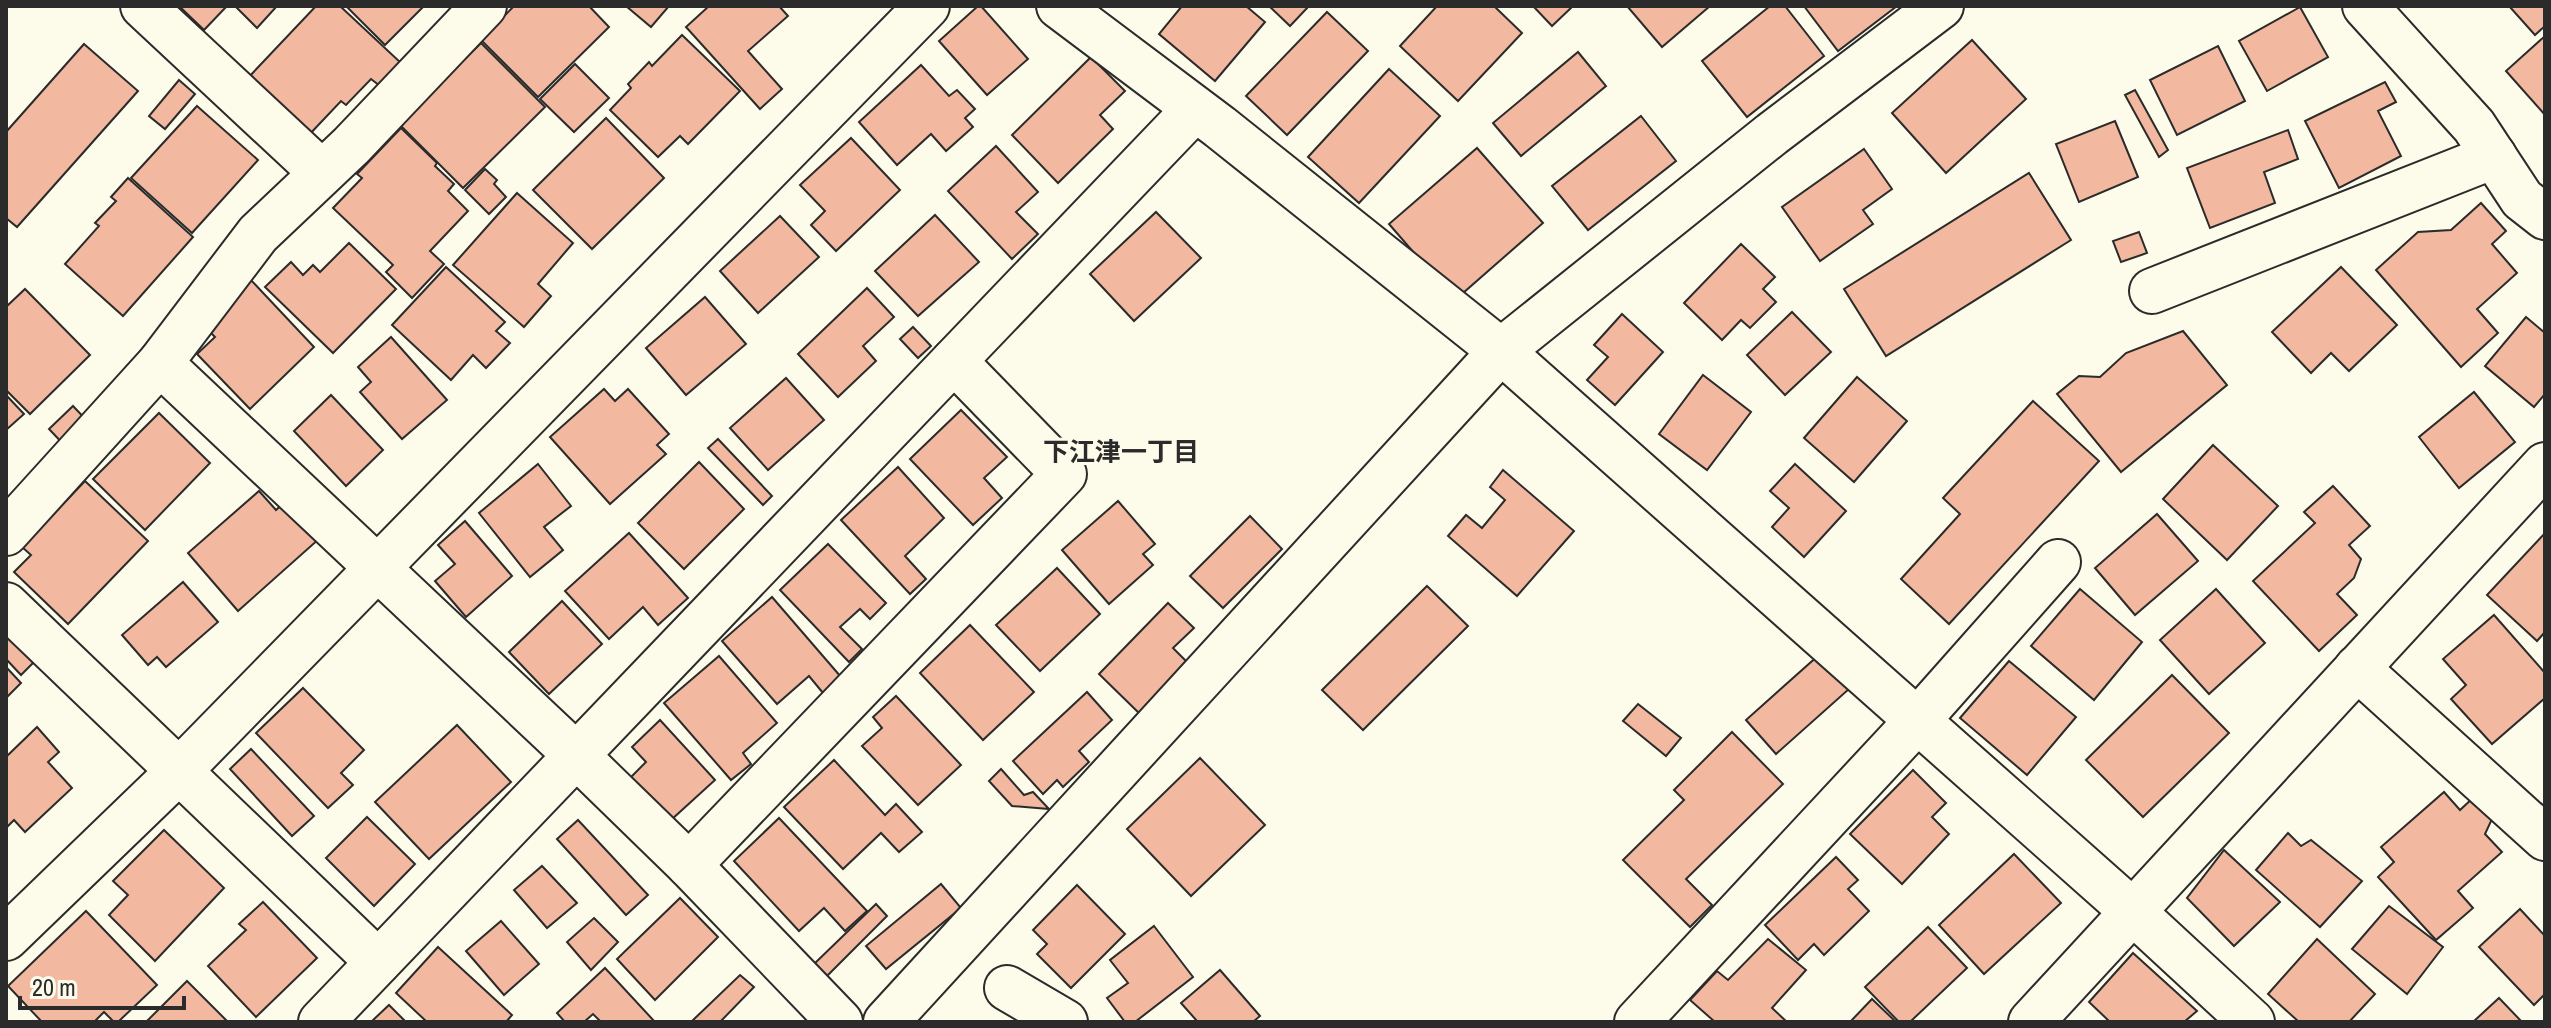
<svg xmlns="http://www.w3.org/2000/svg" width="2551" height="1028" font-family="'Archivo Narrow','Noto Sans JP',sans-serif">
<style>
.building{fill:#f2b8a0;stroke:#2b2b2b;stroke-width:2}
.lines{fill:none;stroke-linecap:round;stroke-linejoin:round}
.street-casing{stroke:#2b2b2b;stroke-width:48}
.street{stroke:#fdfbea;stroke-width:44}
.labels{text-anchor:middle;stroke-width:6;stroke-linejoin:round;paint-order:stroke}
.neighbourhood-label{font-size:26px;font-weight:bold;fill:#2b2b2b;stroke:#fdfbea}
</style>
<rect width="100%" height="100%" fill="#fdfbea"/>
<!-- building -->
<g class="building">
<polygon points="179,6 227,6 204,30"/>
<polygon points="235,6 277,6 257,28"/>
<polygon points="316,6 340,6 401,63 380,86 371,79 346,105 341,101 307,137 246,80"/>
<polygon points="346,6 424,6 385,45"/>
<polygon points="514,6 589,6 609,27 538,97 481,40"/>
<polygon points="626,6 669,6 651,27"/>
<polygon points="709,6 779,6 788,16 748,51 782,89 760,109 686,27"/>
<polygon points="978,6 981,6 1028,59 987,95 939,41"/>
<polygon points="1182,6 1246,6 1265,22 1215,81 1159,34"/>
<polygon points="1269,6 1309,6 1290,26"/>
<polygon points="1437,6 1494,6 1522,33 1458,101 1400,46"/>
<polygon points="1533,6 1573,6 1552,26"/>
<polygon points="1627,6 1710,6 1662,47"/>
<polygon points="1770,6 1785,6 1824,56 1747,117 1702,61"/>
<polygon points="1804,6 1897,6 1838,51"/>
<polygon points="2509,6 2545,6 2545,26 2535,35"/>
<polygon points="2300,7 2328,57 2267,91 2239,41"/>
<polygon points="1327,12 1368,51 1287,135 1246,96"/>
<polygon points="682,35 740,91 688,144 680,136 658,157 610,110 631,88 628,84 649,62 652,66"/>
<polygon points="2545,36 2545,115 2506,71"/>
<polygon points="1972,40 2026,99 1946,173 1892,113"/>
<polygon points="481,43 545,107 463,188 399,124"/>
<polygon points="84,44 138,91 17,227 6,218 6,132"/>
<polygon points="2218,46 2245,101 2177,135 2150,80"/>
<polygon points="1578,52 1606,86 1521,156 1493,123"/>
<polygon points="1091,57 1125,91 1100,115 1113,129 1058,183 1012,135"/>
<polygon points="575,64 609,98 574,132 540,99"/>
<polygon points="921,65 949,96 957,90 975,109 965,118 973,127 946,151 931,134 897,165 859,122"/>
<polygon points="1389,69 1440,116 1359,203 1308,157"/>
<polygon points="179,80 195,94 165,129 149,116"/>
<polygon points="2385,82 2396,102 2378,111 2401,156 2339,188 2305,121"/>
<polygon points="2135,90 2168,150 2159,157 2125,95"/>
<polygon points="197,106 258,160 192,233 131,178"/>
<polygon points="1641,116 1676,161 1588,230 1552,186"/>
<polygon points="606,118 664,178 592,249 533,190"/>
<polygon points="2115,121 2138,177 2079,202 2056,144"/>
<polygon points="401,128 437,163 435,166 454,184 448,191 468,211 430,251 444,264 412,298 386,272 393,265 333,208 362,178 357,174"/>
<polygon points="2288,130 2298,159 2264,172 2275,203 2210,228 2187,168"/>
<polygon points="851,138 900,190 836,251 811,225 825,211 800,185"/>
<polygon points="996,146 1038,192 1016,212 1038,234 1012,259 948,191"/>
<polygon points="1477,148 1543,223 1455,300 1389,224"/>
<polygon points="1864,149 1892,189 1863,210 1873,224 1820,261 1782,207"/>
<polygon points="485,169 497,180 494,184 506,197 489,214 465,190"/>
<polygon points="2029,173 2071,240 1886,356 1844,289"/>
<polygon points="128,178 193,237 123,316 65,264 99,226 95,223 116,201 111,197"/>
<polygon points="517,193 573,243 538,284 551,296 524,327 453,265"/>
<polygon points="2481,203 2506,231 2492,244 2517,273 2477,309 2498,333 2461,367 2376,270 2418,232 2451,230"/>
<polygon points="1156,212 1201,258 1134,321 1090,274"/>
<polygon points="935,215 979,262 918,316 875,271"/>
<polygon points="780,216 819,257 758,313 720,271"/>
<polygon points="2139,232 2147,253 2121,262 2113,241"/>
<polygon points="349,243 396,289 333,353 265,287 291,262 303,275 313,265 320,272"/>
<polygon points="1741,244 1775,277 1763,289 1776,302 1750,328 1741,320 1722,340 1684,303"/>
<polygon points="446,267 505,322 496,331 510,343 486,368 473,355 451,380 392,325"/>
<polygon points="2341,267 2397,325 2349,371 2331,353 2311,373 2272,332"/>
<polygon points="250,279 314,347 250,409 197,354 215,337 203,325"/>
<polygon points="867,288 894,317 863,346 876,361 838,397 798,354"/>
<polygon points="25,289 90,355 30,414 6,390 6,307"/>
<polygon points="705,297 746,344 686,395 646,348"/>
<polygon points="1792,312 1831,352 1785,395 1747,355"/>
<polygon points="1622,314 1663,352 1615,405 1587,380 1608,357 1594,345"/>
<polygon points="2526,317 2545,333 2545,394 2534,407 2485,366"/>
<polygon points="913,327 931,346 918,358 900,339"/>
<polygon points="2183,331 2227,385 2121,472 2057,394 2079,376 2100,377 2126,353"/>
<polygon points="391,337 447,400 402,439 360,392 371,382 358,367"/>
<polygon points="1703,375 1751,412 1707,470 1659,434"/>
<polygon points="1857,377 1907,421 1854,482 1804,438"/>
<polygon points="786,378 824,420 768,470 730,428"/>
<polygon points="604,389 615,401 628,389 669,434 657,445 666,454 610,504 550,437"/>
<polygon points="2474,392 2515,442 2459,488 2419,437"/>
<polygon points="6,395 24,414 6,430"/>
<polygon points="331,395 383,450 346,486 294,431"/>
<polygon points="2033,401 2099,461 1949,624 1901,579 1960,514 1943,498"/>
<polygon points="73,406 91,425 67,448 49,429"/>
<polygon points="961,410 1007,457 984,478 1002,498 973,525 910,459"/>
<polygon points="159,413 210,463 145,530 93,479"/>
<polygon points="718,439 772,496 763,505 708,448"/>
<polygon points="2213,445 2278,506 2227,560 2163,499"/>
<polygon points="699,462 744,509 684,569 638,523"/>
<polygon points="538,464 571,506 544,527 563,550 530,577 479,513"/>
<polygon points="1795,464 1846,511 1804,557 1772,527 1789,508 1770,491"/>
<polygon points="898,467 944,518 905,556 926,579 910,594 841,520"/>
<polygon points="1503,470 1574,531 1517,596 1448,536 1466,515 1482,528 1505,500 1490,487"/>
<polygon points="85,481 148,541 68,624 14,572 31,555 22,547"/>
<polygon points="2333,486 2370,526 2349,545 2361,559 2354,578 2337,594 2357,615 2319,651 2253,581 2315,523 2304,512"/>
<polygon points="259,491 276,510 287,500 320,538 238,611 188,553"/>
<polygon points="1118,501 1155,544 1143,554 1153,565 1109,604 1062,550"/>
<polygon points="2157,514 2198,561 2135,615 2095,568"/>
<polygon points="1250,516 1282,549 1223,608 1190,576"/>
<polygon points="465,521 512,576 466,617 435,581 455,564 438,545"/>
<polygon points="629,533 688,598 658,625 643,607 609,639 565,591"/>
<polygon points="2545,533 2545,632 2537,641 2487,595"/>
<polygon points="828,544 886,603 870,619 860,609 840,627 862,649 849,662 780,590"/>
<polygon points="1057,568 1100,614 1040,671 996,625"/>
<polygon points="183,582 218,622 166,667 157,657 148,665 122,635"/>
<polygon points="1427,586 1468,626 1363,730 1322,690"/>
<polygon points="2080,589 2142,642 2094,700 2031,646"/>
<polygon points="2216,589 2265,643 2209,694 2160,640"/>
<polygon points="772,597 841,677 823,693 809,676 777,704 722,641"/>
<polygon points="562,601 602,644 549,694 509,652"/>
<polygon points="1168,603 1194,628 1173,648 1190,665 1141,715 1099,674"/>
<polygon points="2494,615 2545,673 2545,698 2492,744 2451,699 2466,685 2443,659"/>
<polygon points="6,623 39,657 21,675 6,659"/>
<polygon points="970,625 1034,692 983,740 920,673"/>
<polygon points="1820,654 1849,689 1776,754 1746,720"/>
<polygon points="719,656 777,723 743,753 751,764 731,780 664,703"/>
<polygon points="2009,661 2076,717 2027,775 1960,718"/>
<polygon points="6,667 21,683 6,698"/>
<polygon points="2172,675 2229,733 2143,817 2086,760"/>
<polygon points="303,688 364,750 341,773 353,785 328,808 256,733"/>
<polygon points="1087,692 1112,720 1079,751 1089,762 1063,787 1057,780 1043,794 1013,761"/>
<polygon points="896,696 961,765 918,805 862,746 882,728 873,717"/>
<polygon points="1638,704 1681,738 1666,756 1623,721"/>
<polygon points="660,720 715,780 671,820 631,777 646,762 632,747"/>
<polygon points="457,725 511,782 429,859 375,802"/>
<polygon points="37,727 59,752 48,762 72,788 25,832 14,820 6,828 6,757"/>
<polygon points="1732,732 1783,784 1686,879 1712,905 1690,927 1623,860 1684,800 1674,790"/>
<polygon points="251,749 314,816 292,836 230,769"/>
<polygon points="1200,758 1265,825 1191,896 1127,829"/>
<polygon points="834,760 885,815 896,804 922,832 899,852 881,833 843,869 784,807"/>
<polygon points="1001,769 1024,795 1033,792 1049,809 1012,806 989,781"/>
<polygon points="1913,770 1946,803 1932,817 1949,834 1902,884 1850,834"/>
<polygon points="2444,792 2460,810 2474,797 2492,819 2485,834 2502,852 2458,891 2473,908 2436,940 2378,877 2394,862 2381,847"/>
<polygon points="367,817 415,864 374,906 326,858"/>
<polygon points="779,818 867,911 845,931 824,908 799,931 734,861"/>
<polygon points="578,820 648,895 626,915 557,839"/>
<polygon points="164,830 224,888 155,961 109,915 128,895 113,881"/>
<polygon points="2288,833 2301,846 2311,840 2362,881 2320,927 2256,870"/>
<polygon points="2224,850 2280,902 2234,946 2187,898"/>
<polygon points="2014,854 2061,903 1984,974 1939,925"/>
<polygon points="1836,857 1858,880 1848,889 1869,911 1824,955 1814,944 1798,960 1765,925"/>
<polygon points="542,866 577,903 547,928 514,890"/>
<polygon points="941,884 961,908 886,969 866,946"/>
<polygon points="1077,885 1125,934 1071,988 1037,954 1047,944 1033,930"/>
<polygon points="680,898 718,937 655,1000 617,959"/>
<polygon points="263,902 317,958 256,1017 208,966 246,930 239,924"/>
<polygon points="876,904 887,916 826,977 814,964"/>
<polygon points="2389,906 2443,947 2407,994 2352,949"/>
<polygon points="2520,909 2545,936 2545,994 2534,1005 2479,947"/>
<polygon points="86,911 157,985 118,1022 114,1022 104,1012 94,1022 42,1022 8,986"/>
<polygon points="594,918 618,942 591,970 567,942"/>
<polygon points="501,921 539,964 504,995 466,951"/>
<polygon points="1154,926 1193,977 1135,1022 1125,1022 1107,998 1128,983 1110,960"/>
<polygon points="1928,927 1967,968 1910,1022 1899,1022 1865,987"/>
<polygon points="1768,939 1806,970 1772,1008 1787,1022 1715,1022 1690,1000 1717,971 1728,980"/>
<polygon points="2317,939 2375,994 2349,1022 2299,1022 2268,994"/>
<polygon points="438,947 512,1015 506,1022 427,1022 396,993"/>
<polygon points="2133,953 2197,1011 2184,1022 2110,1022 2089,1002"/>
<polygon points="605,968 655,1022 601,1022 593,1014 584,1022 565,1022 557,1013"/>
<polygon points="1220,970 1260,1016 1253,1022 1195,1022 1197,1021 1181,1003"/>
<polygon points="740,975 754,987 720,1022 691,1022"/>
<polygon points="187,981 228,1022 146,1022"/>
<polygon points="2499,998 2522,1022 2473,1022"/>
<polygon points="1872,999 1896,1022 1850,1022"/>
<polygon points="389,1005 406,1022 371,1022"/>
</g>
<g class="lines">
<!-- street casing -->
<g class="street-casing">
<g id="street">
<polyline points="143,6 321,172"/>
<polyline points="1059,6 1220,127 1501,351 2132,911 2252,1022"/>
<polyline points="2365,6 2474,126 2522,199 2545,217"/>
<polyline points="2152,291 2494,156"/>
<polyline points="160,363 577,756 689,865 840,1022"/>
<polyline points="6,533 160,363 258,234 351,146 484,6"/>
<polyline points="6,605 378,962"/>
<polyline points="2357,668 2545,838"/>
<polyline points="689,865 1064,474 954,361"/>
<polyline points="6,938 178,772 927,6"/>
<polyline points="1007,988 1065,1022"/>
<polyline points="321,1022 1195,109"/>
<polyline points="886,1022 1501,351 1772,134 1941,6"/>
<polyline points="1637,1022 1917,721 2058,562"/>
<polyline points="2031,1022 2545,465"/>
</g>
</g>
<!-- street -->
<use href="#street" class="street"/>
</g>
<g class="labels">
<!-- neighbourhood labels -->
<g class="neighbourhood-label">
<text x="1121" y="461">下江津一丁目</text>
</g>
</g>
<!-- border -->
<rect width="2551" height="1028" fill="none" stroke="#2b2b2b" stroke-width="16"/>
<!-- scale -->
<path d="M20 996v12h164v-12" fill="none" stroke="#2b2b2b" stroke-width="4"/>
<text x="32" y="996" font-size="24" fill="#2b2b2b" stroke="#fdfbea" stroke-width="6" paint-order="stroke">20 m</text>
</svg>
